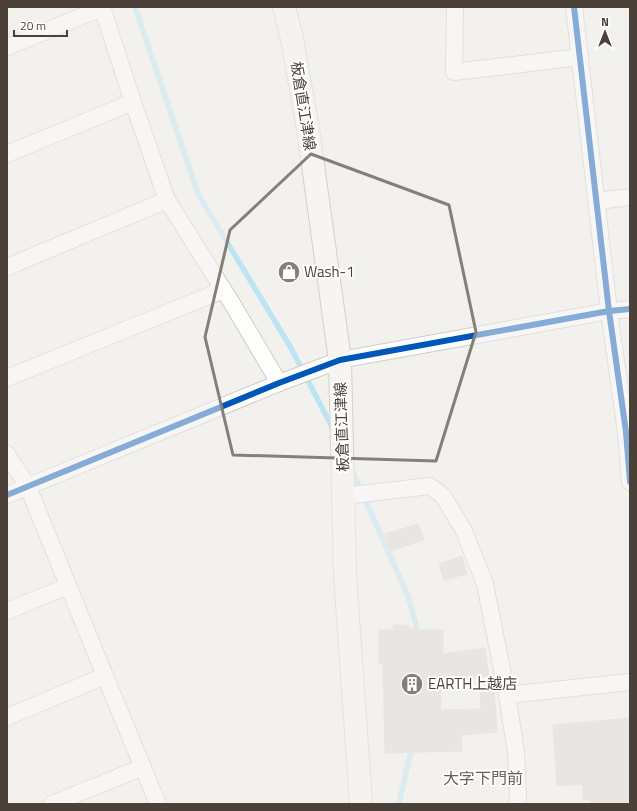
<svg xmlns="http://www.w3.org/2000/svg" width="637" height="811" font-family="'Titillium Web','Noto Sans JP',sans-serif">
<style>
.lines{fill:none;stroke-linecap:round;stroke-linejoin:round}
.stream{stroke:#bde4f3;stroke-width:5.5}
.building{fill:#dcd8d4;stroke:#dcd8d3}
.street-casing{stroke:#cfccc8;stroke-width:18}
.secondary-casing{stroke:#d6d0c7;stroke-width:24}
.street{stroke:#fdfdfc;stroke-width:16}
.secondary{stroke:#f7f5f1;stroke-width:22}
.cycleway-casing{stroke:#fff;stroke-width:8}
.cycleway{stroke:#0057b8;stroke-width:6}
.marked{fill:none;stroke:#867f78;stroke-width:3;stroke-linejoin:round}
.labels{text-anchor:middle;stroke-width:4;stroke-linejoin:round;paint-order:stroke}
.street-label{font-size:15px;fill:#4b4138;stroke:#fff}
.poi-label{font-size:15px;fill:#4b4138;stroke:#fff;text-anchor:start}
.neighbourhood-label{font-size:16px;fill:#6f5e4f;stroke:#fff}
</style>
<rect width="100%" height="100%" fill="#f3f1ee"/>
<g class="lines">
<!-- stream -->
<g class="stream">
<polyline points="135,7 198,194 291,348 333,429"/>
<polyline points="351,468 408,596 419,636"/>
<polyline points="399,804 412,746"/>
</g>
</g>
<!-- building -->
<g class="building">
<polygon points="418,524 424,540 390,551 385,534"/>
<polygon points="462,556 467,574 444,580 439,564"/>
<polygon points="393,625 408,625 409,629 416,629 416,630 443,630 443,654 485,648 489,676 440,683 441,710 481,709 480,690 494,689 497,732 461,735 462,751 385,753 383,664 379,664 379,630 394,630"/>
<polygon points="629,718 630,804 591,804 591,800 584,800 582,784 557,786 553,725"/>
</g>
<g class="lines">
<!-- street casing -->
<g class="street-casing">
<g id="street">
<polyline points="102,7 133,102 167,200 233,305 279,383"/>
<polyline points="455,7 454,72 580,57"/>
<polyline points="574,7 609,311 626,432 630,482"/>
<polyline points="7,47 102,8"/>
<polyline points="7,154 133,102"/>
<polyline points="597,201 630,197"/>
<polyline points="7,267 167,200"/>
<polyline points="7,378 223,290"/>
<polyline points="7,454 28,487 105,676 158,804"/>
<polyline points="7,495 279,383 340,360 609,311 630,309"/>
<polyline points="344,496 430,486 443,496 464,531 485,584 507,695 516,752 518,794 517,804"/>
<polyline points="7,611 68,586"/>
<polyline points="507,695 630,682"/>
<polyline points="7,717 105,676"/>
<polyline points="52,804 143,767"/>
</g>
</g>
<!-- secondary casing -->
<g class="secondary-casing">
<polyline id="secondary" points="284,7 292,39 308,129 340,360 345,574 361,804"/>
</g>
<!-- street -->
<use href="#street" class="street"/>
<!-- secondary -->
<use href="#secondary" class="secondary"/>
<!-- cycleway casing -->
<g class="cycleway-casing">
<g id="cycleway">
<polyline points="574,7 609,311 626,432 630,482"/>
<polyline points="7,495 279,383 340,360 609,311 630,309"/>
</g>
</g>
<!-- cycleway -->
<use href="#cycleway" class="cycleway"/>
</g>
<!-- marked area -->
<path d="M0 0H637V811H0ZM311 154 449 205 476 332 436 461 233 455 205 337 230 230Z" fill="#f3f1ee" fill-opacity=".55" fill-rule="evenodd"/>
<path class="marked" d="M311 154 449 205 476 332 436 461 233 455 205 337 230 230Z"/>
<!-- icons -->
<defs>
<g id="shop-disc" transform="scale(1.15)"><circle r="9.5" fill="#867f78" stroke="#fff"/><path d="M-5-2.5h2.3a2.7 3.5 0 0 1 5.4 0H5L5.5 6h-11ZM-1.5-2.5h3a1.5 2.3 0 0 0-3 0Z" fill="#fff"/></g>
<g id="building-disc" transform="scale(1.15)"><circle r="9.5" fill="#867f78" stroke="#fff"/><path d="M-4-6H4V6H1V3H-1V6H-4ZM-2.5-4.3h1.7v1.8h-1.7ZM.8-4.3h1.7v1.8H.8ZM-2.5-1h1.7V.8h-1.7ZM.8-1h1.7V.8H.8Z" fill="#fff"/></g>
</defs>
<g fill-rule="evenodd">
<use href="#shop-disc" x="289" y="272"/>
<use href="#building-disc" x="412" y="684"/>
</g>
<g class="labels">
<!-- street labels -->
<g class="street-label">
<text transform="translate(303 106) rotate(81)" y="5">板倉直江津線</text>
<text transform="translate(342 427) rotate(-92)" y="5">板倉直江津線</text>
</g>
<!-- poi labels -->
<g class="poi-label">
<text x="304" y="277">Wash-1</text>
<text x="428" y="689">EARTH上越店</text>
</g>
<!-- neighbourhood labels -->
<g class="neighbourhood-label">
<text x="483" y="784">大字下門前</text>
</g>
</g>
<!-- border -->
<rect width="637" height="811" fill="none" stroke="#4b4138" stroke-width="16"/>
<!-- north arrow -->
<g transform="translate(605 32)" stroke="#ffffff" stroke-width="3" paint-order="stroke">
<path d="M0-3L7 15L0 10L-7 15Z" fill="#4b4138"/>
<text y="-6" font-size="11" font-weight="bold" text-anchor="middle" fill="#4b4138">N</text>
</g>
<!-- scale -->
<path d="M14 30v6h53v-6" fill="none" stroke="#4b4138" stroke-width="2"/>
<text x="20" y="30" font-size="12" fill="#4b4138" stroke="#ffffff" stroke-width="3" paint-order="stroke">20 m</text>
</svg>
